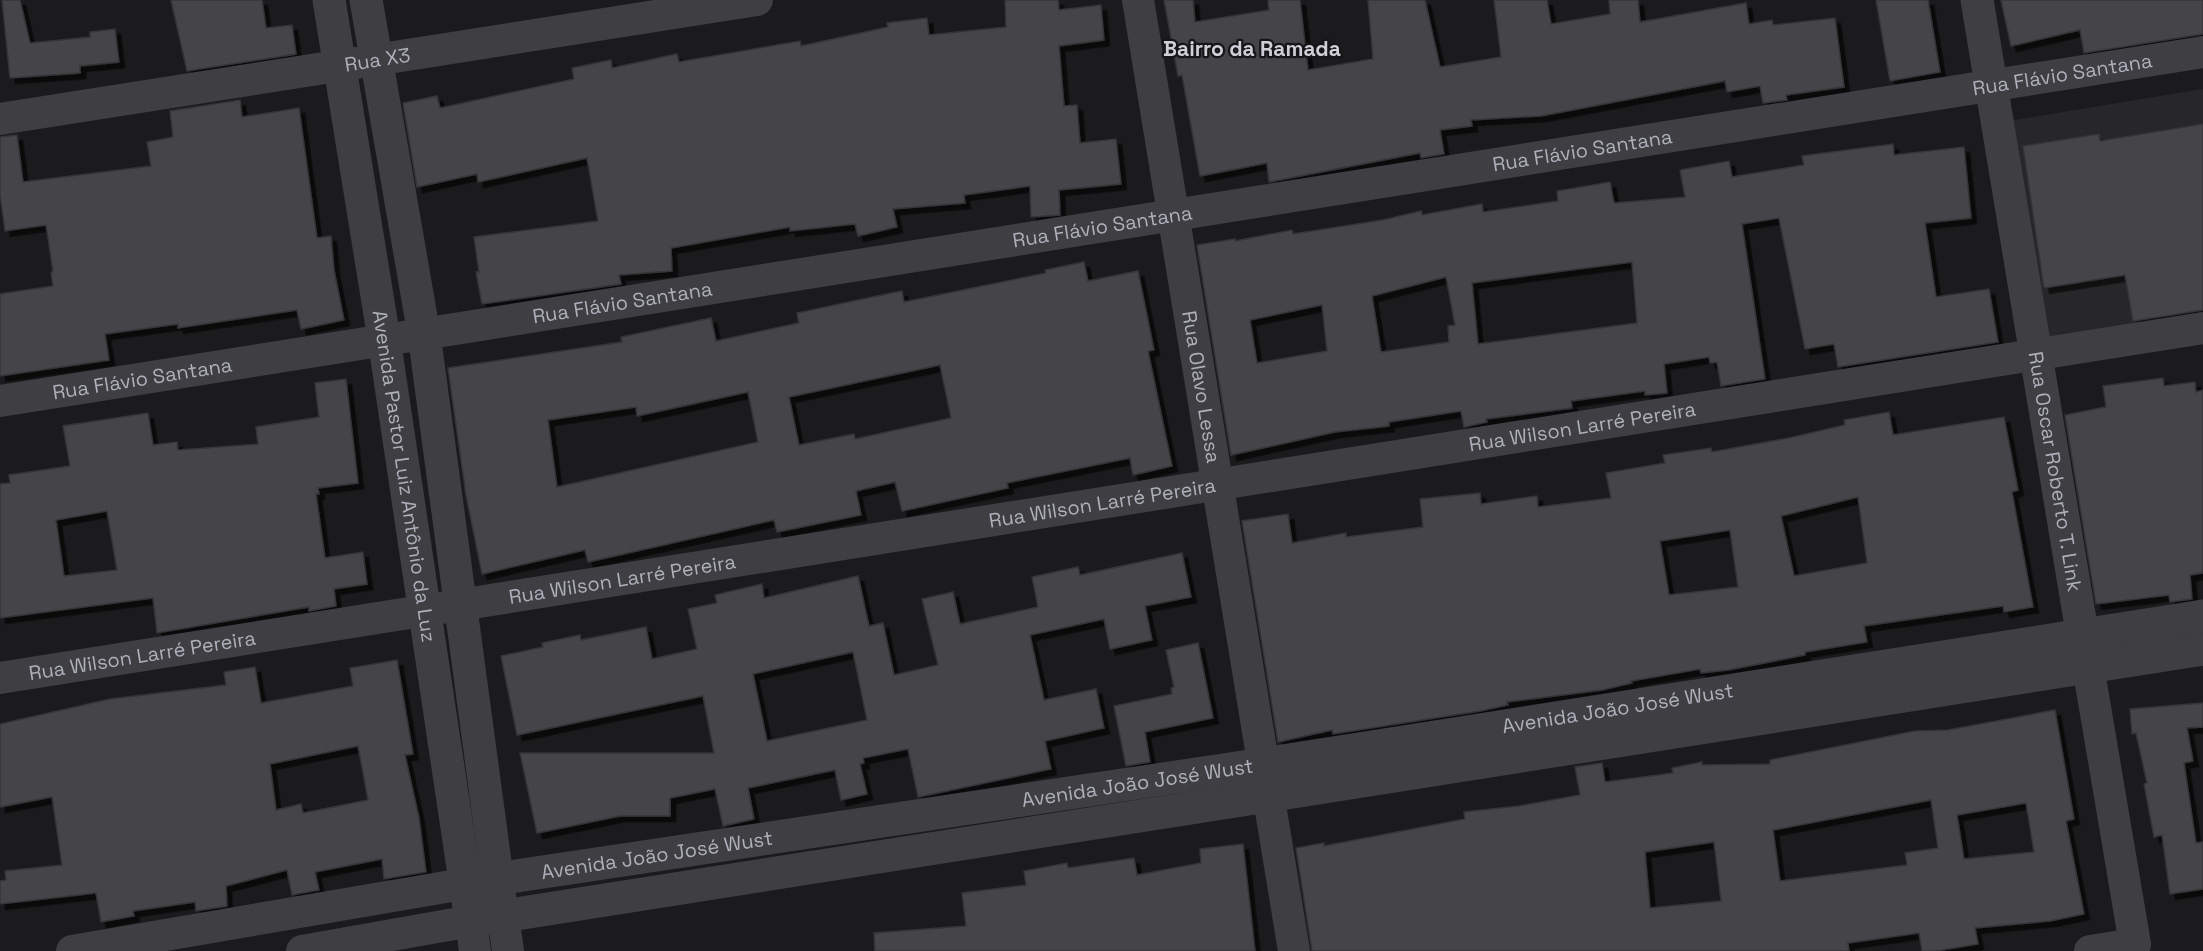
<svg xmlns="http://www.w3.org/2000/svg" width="2203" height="951" font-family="'Space Grotesk',sans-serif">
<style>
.built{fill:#272729}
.building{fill:#454549;stroke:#353538;stroke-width:1.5;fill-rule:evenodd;filter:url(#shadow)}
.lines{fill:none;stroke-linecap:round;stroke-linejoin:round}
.minor{stroke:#3e3e43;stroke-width:32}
.tertiary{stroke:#3e3e43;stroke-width:33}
.labels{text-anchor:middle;stroke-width:4.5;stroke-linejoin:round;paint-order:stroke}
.street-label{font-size:20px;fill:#aeb0ba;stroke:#161517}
.neighbourhood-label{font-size:21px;font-weight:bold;fill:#cfcfd7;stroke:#161517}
</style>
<defs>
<filter id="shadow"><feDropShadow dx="5.5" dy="5.5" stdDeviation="0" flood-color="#0009"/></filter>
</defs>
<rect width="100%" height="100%" fill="#1b1a1c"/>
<!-- built -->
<polygon class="built" points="2203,89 2203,317 2044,343 2008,121"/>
<!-- building -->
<g class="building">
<polygon points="2,0 20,0 30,43 90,37 90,32 115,29 119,62 80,66 80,73 10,78"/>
<polygon points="171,0 262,0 266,28 292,25 296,54 187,71"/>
<polygon points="1005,0 1058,0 1059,10 1101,5 1104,40 1059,46 1064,106 1077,105 1080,143 1116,139 1121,184 1059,190 1060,215 1031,217 1030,186 964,195 965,203 893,209 897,227 858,236 855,224 790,231 790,227 671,248 672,271 619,275 621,284 482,304 476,272 479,272 474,237 598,221 587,158 478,182 477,174 417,187 403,103 437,96 440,108 574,79 572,68 611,60 612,68 677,54 679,62 800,41 801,46 888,27 887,23 927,18 929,35 1006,27"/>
<polygon points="1164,0 1193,0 1195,22 1269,10 1268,0 1300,0 1308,70 1373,59 1368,0 1425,0 1440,67 1501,57 1494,0 1547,0 1551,24 1610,14 1609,0 1638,0 1640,22 1746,3 1749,24 1772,20 1773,25 1835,18 1844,87 1786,95 1787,100 1763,103 1760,86 1727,92 1725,81 1541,116 1471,120 1472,126 1440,130 1444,154 1421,158 1420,153 1269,182 1267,163 1200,176 1182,75 1178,76"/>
<polygon points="1876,0 1928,0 1940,72 1890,81"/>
<polygon points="2001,0 2203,0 2203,34 2084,53 2080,30 2011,46"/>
<polygon points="240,100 242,117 299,108 317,238 331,236 334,270 344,320 301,329 297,310 178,328 178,324 105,334 109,360 0,376 0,294 53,286 51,272 53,272 46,225 5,231 0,194 0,137 17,135 23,182 151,166 147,142 173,137 170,111"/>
<polygon points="2203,124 2203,310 2133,321 2125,275 2044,288 2023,146 2099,134 2100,141"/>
<path d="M1893 144 1894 155 1964 147 1971 218 1925 223 1936 297 1989 289 1998 342 1838 367 1834 344 1805 349 1779 218 1742 224 1765 379 1721 386 1717 362 1710 363 1709 357 1664 364 1667 393 1645 395V391L1571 401 1572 408 1486 419 1487 422 1464 427 1461 411 1389 422V426L1335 432 1231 455 1197 245 1235 239V241L1292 230 1293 234 1383 220 1421 211 1422 215 1482 204 1483 212 1558 201 1557 191 1610 182 1614 203 1685 197 1680 170 1729 161 1732 177 1804 165 1802 156ZM1632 262 1637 323 1478 344 1472 283ZM1446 277 1455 325 1448 326 1449 342 1381 352 1372 296ZM1322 305 1327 351 1257 363 1250 320Z"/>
<path d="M1084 262 1088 281 1138 271 1154 350 1148 351 1172 466 1133 475 1130 458 1007 483 1008 488 902 511 895 482 856 491 861 515 777 532 774 520 588 562 585 550 482 574 466 495 448 368 622 342 621 337 711 318 716 341 799 323 797 313 863 299 902 291 904 302 1046 273 1045 270ZM940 365 951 418 855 439 854 434 799 445 789 397ZM748 392 758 442 557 487 548 420 636 407 637 416Z"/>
<polygon points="2163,378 2164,386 2195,382 2196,392 2203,390 2203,573 2190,575 2192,599 2170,602 2169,595 2096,604 2065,415 2106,407 2103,386"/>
<path d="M346 379 358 483 318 488 319 494H316L325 558 363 552 367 584 334 589 336 606 309 611V607L157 633 153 598 0 618V484L10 483 9 475 70 466 63 426 148 413 153 445 177 442 178 450 258 444 256 427 319 417 315 383ZM107 511 117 570 64 576 56 520Z"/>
<path d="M1889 412 1893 435 2004 417 2018 490 2012 492 2033 607 2004 612 2003 606 1864 626 1867 642 1805 652V655L1728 670 1701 673 1700 669 1631 681 1632 683 1602 690 1507 702 1508 705 1480 711 1333 734 1332 730 1278 742 1242 521 1288 514 1292 543 1346 533V537L1423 527 1420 499 1480 493 1481 504 1537 496 1538 507 1611 498 1606 473 1665 463 1663 455 1711 448 1712 452 1789 438 1845 425 1844 420ZM1858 497 1867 563 1794 576 1781 516ZM1730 530 1738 587 1669 595 1660 541Z"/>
<path d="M1182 553 1191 597 1145 606 1152 640 1110 649 1104 619 1030 635 1044 700 1096 689 1104 728 1045 741 1051 769 918 797 908 749 863 758 864 763 860 764 867 794 841 800 835 770 748 788 754 819 723 826 715 789 670 798V816H620L537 833 520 753H714L703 696 517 735 501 656 543 647 542 643 580 635 581 640 646 627 652 659 697 649 688 609 717 603 715 595 762 584 764 598 858 576 869 626 883 623 894 675 938 665 922 599 953 592 960 624 1038 607 1032 577 1078 567 1080 575ZM853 652 867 720 767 741 753 674Z"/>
<polygon points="1198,643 1213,718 1145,732 1150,762 1126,766 1114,706 1172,694 1171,688 1174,687 1166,650"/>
<path d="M397 660 413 754 405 755 419 818 426 872 384 879 382 859 315 872 319 890 292 895 287 870 226 886 227 906 196 911 195 902 133 911 134 916 101 922 96 893 0 904V881L6 880 5 871 62 865 52 797 0 807V724L110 699 226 685 224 672 255 667 261 703 353 686 350 668ZM358 746 368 800 303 813 301 804 276 810 270 764Z"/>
<polygon points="2203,703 2203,727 2187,728 2193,761 2184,763 2196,843 2203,842 2203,889 2170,894 2162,835 2154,837 2144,784 2147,783 2136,733 2132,734 2130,709"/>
<path d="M2055 710 2074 819 2066 821 2084 914 2050 921 1975 928 1978 944 1936 951H1922L1919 933 1848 943 1849 951H1312L1296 848 1324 843V846L1465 819 1464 812 1519 806 1580 795 1575 767 1602 763 1605 782 1673 773 1672 768 1702 762V765L1770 764V760L1915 731 1948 730ZM1931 800 1938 848 1905 853 1907 865 1780 881 1773 830ZM2026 803 2034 852 1964 859 1957 815ZM1714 842 1721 901 1650 908 1645 852Z"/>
<polygon points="1243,844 1255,951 875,951 874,933 966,926 962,893 1026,885 1024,871 1067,863 1068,868 1134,858 1137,875 1201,863 1200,849"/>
</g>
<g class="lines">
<!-- minor -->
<g class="minor">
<path id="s1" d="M1138 0 1294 951"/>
<path id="s2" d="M0 119 757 0"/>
<path id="s3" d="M0 401 2203 52"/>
<polyline points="2088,666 2135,944"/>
<path id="s4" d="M0 678 2203 328"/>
<polyline points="503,915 508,951"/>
<polyline points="72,951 463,884"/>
<polyline points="302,951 471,921 475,951"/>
<polyline points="2090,951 2135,944"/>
</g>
<!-- tertiary -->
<g class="tertiary">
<path id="s5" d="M329 0 384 339 471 921 2203 649"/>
<polyline points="366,0 424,334 500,899"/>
<path id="s6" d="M1977 0 2086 656"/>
<path id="s7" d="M463 884 1263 764 2203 616"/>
</g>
</g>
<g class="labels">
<!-- street labels -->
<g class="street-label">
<text dy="7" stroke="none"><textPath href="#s2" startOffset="382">Rua X3</textPath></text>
<text dy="7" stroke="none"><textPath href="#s3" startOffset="2088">Rua Flávio Santana</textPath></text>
<text dy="7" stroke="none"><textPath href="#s3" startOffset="1602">Rua Flávio Santana</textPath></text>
<text dy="7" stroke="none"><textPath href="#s3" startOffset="1116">Rua Flávio Santana</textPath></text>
<text dy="7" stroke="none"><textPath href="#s3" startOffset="630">Rua Flávio Santana</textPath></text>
<text dy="7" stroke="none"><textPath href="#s3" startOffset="144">Rua Flávio Santana</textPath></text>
<text dy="7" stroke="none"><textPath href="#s1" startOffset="392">Rua Olavo Lessa</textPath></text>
<text dy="7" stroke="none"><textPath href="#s4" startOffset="1602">Rua Wilson Larré Pereira</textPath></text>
<text dy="7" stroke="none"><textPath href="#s6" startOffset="478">Rua Oscar Roberto T. Link</textPath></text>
<text dy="7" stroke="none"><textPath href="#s5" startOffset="482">Avenida Pastor Luiz Antônio da Luz</textPath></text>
<text dy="7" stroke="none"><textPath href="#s4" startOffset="1116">Rua Wilson Larré Pereira</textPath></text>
<text dy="7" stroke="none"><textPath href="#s4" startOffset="630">Rua Wilson Larré Pereira</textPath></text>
<text dy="7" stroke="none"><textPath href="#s4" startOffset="144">Rua Wilson Larré Pereira</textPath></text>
<text dy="7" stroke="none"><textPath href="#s7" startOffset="1168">Avenida João José Wust</textPath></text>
<text dy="7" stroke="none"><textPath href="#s7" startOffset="682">Avenida João José Wust</textPath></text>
<text dy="7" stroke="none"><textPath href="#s7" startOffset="196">Avenida João José Wust</textPath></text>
</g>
<!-- neighbourhood labels -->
<g class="neighbourhood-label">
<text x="1252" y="56">Bairro da Ramada</text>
</g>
</g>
</svg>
